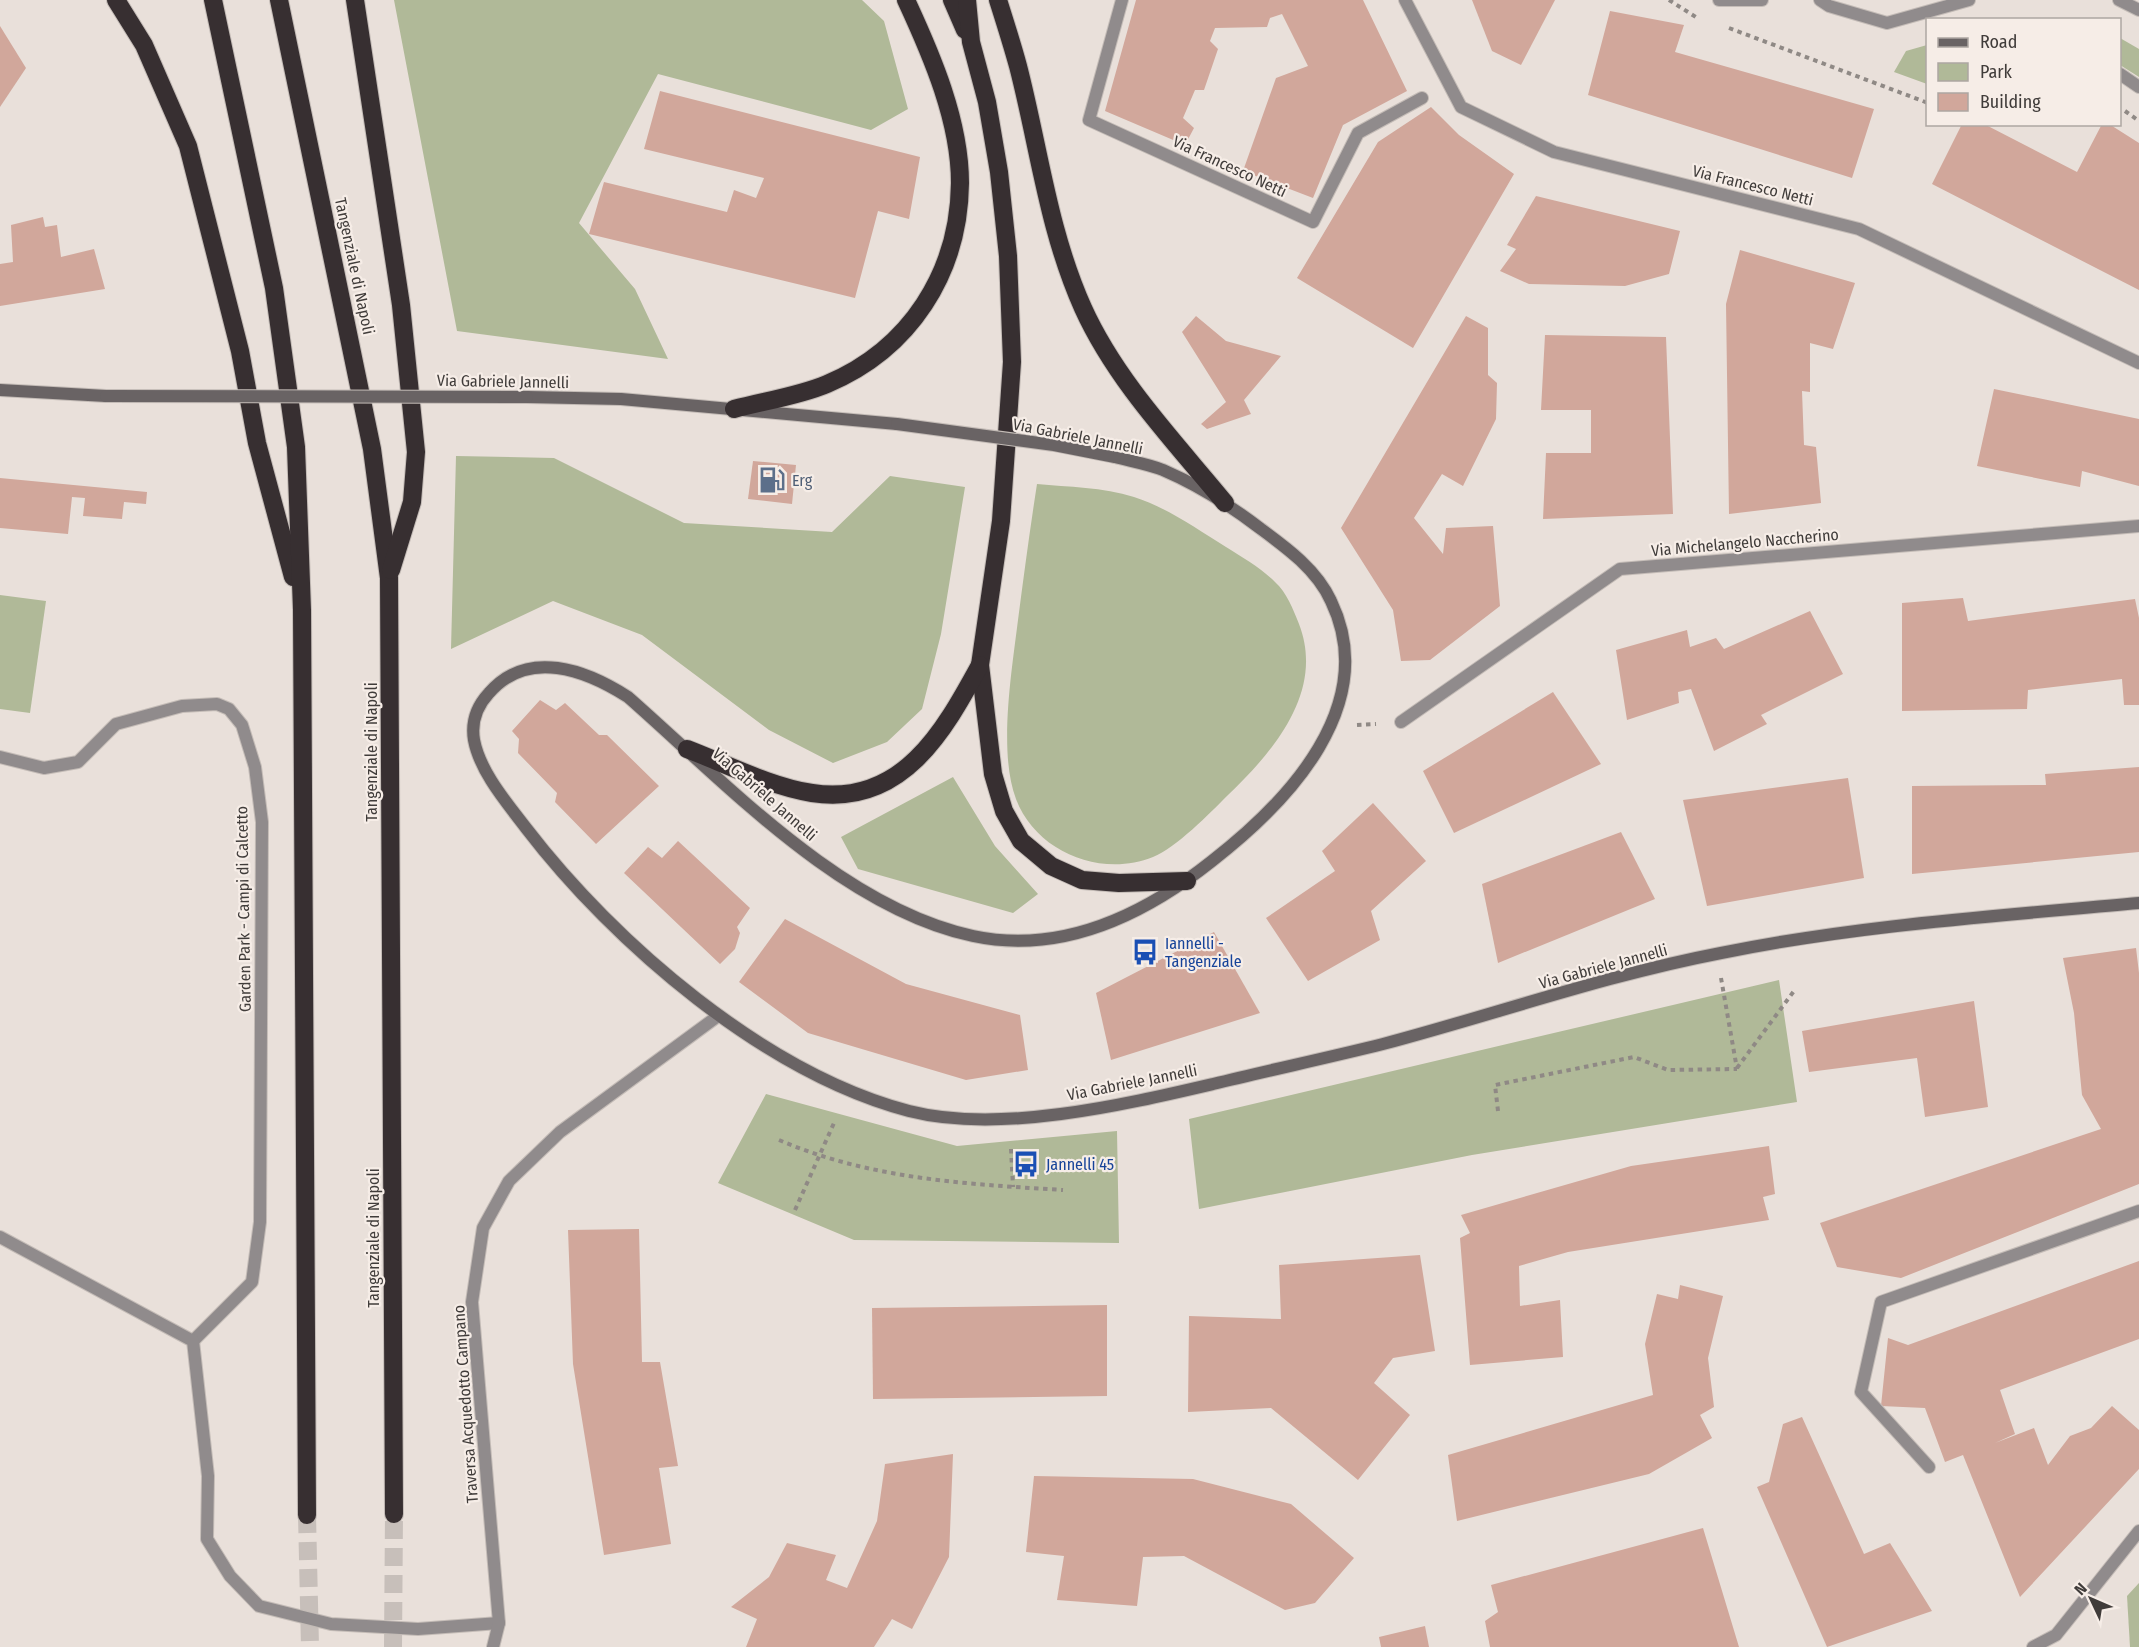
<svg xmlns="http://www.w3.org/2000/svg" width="2139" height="1647" font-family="'Fira Sans Condensed',sans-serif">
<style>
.green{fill:#b0b998}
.building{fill:#d1a79b}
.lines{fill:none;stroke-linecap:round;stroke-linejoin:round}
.motorway-tunnel{stroke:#c7bfba;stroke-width:18;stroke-dasharray:18 9;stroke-linecap:butt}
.service-casing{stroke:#c4bcb7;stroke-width:14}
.minor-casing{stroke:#c4bcb7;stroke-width:14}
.secondary-casing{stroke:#c4bcb7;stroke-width:14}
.motorway-casing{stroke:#c4bcb7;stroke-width:20}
.path{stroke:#8f8985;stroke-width:4;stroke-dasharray:4.5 4.5;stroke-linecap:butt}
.service{stroke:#908b8c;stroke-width:12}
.minor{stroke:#908b8c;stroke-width:12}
.secondary{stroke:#696364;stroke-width:12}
.motorway{stroke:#372f31;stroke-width:18}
.secondary-bridge-casing{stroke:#c4bcb7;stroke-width:14;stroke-linecap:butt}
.secondary-bridge{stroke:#696364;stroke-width:12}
.labels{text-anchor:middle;stroke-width:4.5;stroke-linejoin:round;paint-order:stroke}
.street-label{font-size:16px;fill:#403c3a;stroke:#f6ede7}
.service-label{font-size:16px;fill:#4e5e75;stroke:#f6ede7;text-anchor:start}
.transit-label{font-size:16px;fill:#164399;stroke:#f6ede7;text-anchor:start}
</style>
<rect width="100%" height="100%" fill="#e9e0da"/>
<!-- green -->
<g class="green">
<polygon points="394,0 862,0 884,21 908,109 871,130 658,74 579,223 635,289 668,359 457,331"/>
<polygon points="2120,38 2139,49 2139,77 2120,65"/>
<polygon points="1927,45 1927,84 1894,72 1906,51"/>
<polygon points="456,456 554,458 684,523 832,532 890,476 965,487 941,634 922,709 887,742 833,763 769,730 642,635 553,601 451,649"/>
<path d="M1037 484C1068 487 1103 487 1134 497 1166 507 1197 529 1226 547 1242 557 1261 568 1275 582 1287 593 1293 609 1299 624 1325 691 1274 751 1228 795 1210 813 1176 848 1153 857 1101 878 1036 852 1016 799 998 752 1012 669 1018 620 1024 574 1030 529 1037 484Z"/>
<polygon points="0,595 46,601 30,713 0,709"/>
<polygon points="953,777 995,846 1038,894 1013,913 858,869 841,837"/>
<polygon points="1779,980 1797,1102 1472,1155 1199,1209 1189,1119"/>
<polygon points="766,1094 957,1146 1117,1131 1119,1243 854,1240 718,1183"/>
<polygon points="2139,1583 2139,1647 2130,1647 2127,1596"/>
</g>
<!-- building -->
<g class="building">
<polygon points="1136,0 1363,0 1407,91 1343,125 1313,198 1243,171 1276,78 1308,66 1282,14 1270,18 1267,27 1215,28 1210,41 1218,49 1204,90 1195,90 1183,118 1194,128 1185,145 1105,111"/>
<polygon points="1472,0 1555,0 1521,65 1492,51"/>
<polygon points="1610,11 1684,25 1675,52 1874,109 1852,178 1588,95"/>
<polygon points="0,26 26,68 0,107"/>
<polygon points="660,91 920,157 909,219 878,211 855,298 589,234 604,182 727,212 734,190 756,198 764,178 644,149"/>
<polygon points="1431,107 1459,135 1514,174 1413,348 1297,278 1378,142"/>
<polygon points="1962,124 1984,124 2077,172 2102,124 2109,124 2139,143 2139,290 1932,184"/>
<polygon points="1536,196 1680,231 1669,274 1625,286 1529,284 1500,271 1516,249 1507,245"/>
<polygon points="43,217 45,227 57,225 61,257 94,249 105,289 0,306 0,264 13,262 11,225"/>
<polygon points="1740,250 1855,283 1833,349 1810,343 1810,392 1802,391 1804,445 1816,447 1821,503 1729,514 1726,304"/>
<polygon points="1196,316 1226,341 1281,356 1244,400 1251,414 1207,429 1201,424 1226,402 1182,332"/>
<polygon points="1466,316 1488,328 1488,375 1497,383 1496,419 1463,486 1442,474 1414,518 1443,554 1446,528 1493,526 1500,606 1430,660 1401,661 1393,610 1341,528"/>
<polygon points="1545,335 1666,337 1673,514 1543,519 1546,453 1591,453 1591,410 1541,410"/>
<polygon points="1994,389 2139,419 2139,486 2082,471 2080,487 1977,466"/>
<polygon points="753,461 796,465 792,504 748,499"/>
<polygon points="0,478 147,492 146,504 124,502 122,519 83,516 85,498 72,497 68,534 0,528"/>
<polygon points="1963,598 1968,621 2135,599 2139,618 2139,705 2124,705 2122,679 2028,690 2027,709 1902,711 1902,603"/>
<polygon points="1810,611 1843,674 1761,715 1767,724 1714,751 1691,689 1678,692 1679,703 1627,720 1616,650 1687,630 1690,647 1716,638 1724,649"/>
<polygon points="1553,692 1601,764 1454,833 1423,771"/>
<polygon points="540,700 556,710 565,703 599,735 607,735 659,786 596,844 555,802 557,793 518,753 519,739 512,731"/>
<polygon points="2139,767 2139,852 1912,874 1912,786 2046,785 2045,774"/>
<polygon points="1848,778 1864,878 1707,906 1683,800"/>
<polygon points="1373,803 1426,861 1371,911 1380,940 1308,981 1266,918 1335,871 1322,851"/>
<polygon points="1621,832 1655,899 1498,963 1482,884"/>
<polygon points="678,841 750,908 737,927 740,933 735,949 720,964 624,873 648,847 662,858"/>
<polygon points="785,919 906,984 1020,1015 1028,1070 966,1080 808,1033 739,982"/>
<polygon points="1214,932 1260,1013 1111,1060 1096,993"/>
<polygon points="2136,948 2139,973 2139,1184 1901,1278 1837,1267 1820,1223 2101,1129 2082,1095 2074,1013 2063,958"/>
<polygon points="1974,1001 1988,1107 1925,1117 1917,1058 1809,1072 1802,1031"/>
<polygon points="1769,1146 1775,1194 1763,1197 1769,1220 1568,1252 1519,1266 1520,1306 1560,1300 1563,1357 1470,1365 1460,1238 1470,1233 1461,1215 1631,1166"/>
<polygon points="639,1229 642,1362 660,1362 678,1466 659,1468 671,1544 604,1555 573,1364 568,1230"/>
<polygon points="1420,1255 1435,1351 1393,1358 1374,1383 1410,1415 1358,1480 1271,1408 1188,1412 1189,1316 1281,1319 1279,1265"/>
<polygon points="2139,1261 2139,1339 2000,1390 2015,1434 1995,1443 2034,1428 2048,1465 2070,1436 2091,1428 2112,1406 2139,1430 2139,1469 2020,1597 1963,1455 1945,1462 1925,1408 1881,1406 1888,1338 1908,1345"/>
<polygon points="1680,1285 1723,1296 1708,1358 1714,1407 1700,1415 1712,1438 1649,1474 1457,1521 1448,1455 1653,1395 1645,1344 1657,1294 1678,1299"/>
<polygon points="1107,1305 1107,1396 873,1399 872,1308"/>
<polygon points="1802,1417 1864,1554 1890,1543 1932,1611 1827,1647 1757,1487 1769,1482 1783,1424"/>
<polygon points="953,1454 949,1557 912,1629 892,1619 874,1647 746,1647 757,1619 731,1607 769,1577 787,1543 836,1555 826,1580 847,1588 877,1521 885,1464"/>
<polygon points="1034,1476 1193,1479 1291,1504 1354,1558 1315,1603 1285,1610 1184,1556 1143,1557 1137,1606 1057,1600 1064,1556 1026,1552"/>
<polygon points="1703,1528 1739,1647 1490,1647 1485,1621 1498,1612 1491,1585"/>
<polygon points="1425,1626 1429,1647 1381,1647 1379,1637"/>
</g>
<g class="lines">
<!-- motorway-tunnel -->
<g class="motorway-tunnel">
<polyline points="307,1515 310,1647"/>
<polyline points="393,1647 394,1514"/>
</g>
<!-- service casing -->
<g class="service-casing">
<g id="service">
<polyline points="2120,74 2139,87"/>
<polyline points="0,757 44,768 78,762 116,724 182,706 217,704 229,709 242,725 255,767 262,822 260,1222 252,1282 193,1341"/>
</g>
</g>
<!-- minor casing -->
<g class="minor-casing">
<g id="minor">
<polyline points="1122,0 1089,120 1313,222 1358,133 1422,98"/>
<polyline points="1405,0 1461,107 1554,152 1859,229 2139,363"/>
<polyline points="1719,0 1762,0"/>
<polyline points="1820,0 1829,6 1887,23 1969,0"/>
<polyline points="2119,0 2139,10"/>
<polyline points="1401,722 1620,569 2139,526"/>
<polyline points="0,1237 193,1341 208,1476 207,1539 230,1576 259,1606 331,1624 418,1629 499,1623"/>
<polyline points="1929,1467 1861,1392 1881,1302 2139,1211"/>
<polyline points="493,1647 499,1623 472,1302 483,1228 509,1181 560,1132 718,1016"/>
<polyline points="2033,1647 2056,1635 2139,1531"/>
</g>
</g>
<!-- secondary casing -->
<g class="secondary-casing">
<g id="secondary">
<polyline points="0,390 106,396"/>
<polyline points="527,397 621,399 897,424"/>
<path d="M1115 457C1130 461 1148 464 1163 470 1198 485 1231 506 1261 529 1287 548 1317 570 1331 601 1381 705 1288 802 1212 861 1144 915 1062 955 973 936 842 908 726 783 628 697 586 670 528 648 489 693 477 706 471 722 474 740 480 772 507 803 526 828 615 944 765 1073 909 1111 999 1134 1123 1105 1213 1084 1270 1070 1327 1058 1383 1044 1496 1014 1606 975 1721 953 1858 925 1999 916 2139 903"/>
</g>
</g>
<!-- motorway casing -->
<g class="motorway-casing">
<g id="motorway">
<polyline points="116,0 144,45 188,146 240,351 257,443 293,577"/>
<polyline points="213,0 274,288 296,447 302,610 307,1515"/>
<polyline points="279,0 372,449 389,578 394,1514"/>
<polyline points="355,0 401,305 416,452 412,502 391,570"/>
<polyline points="952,0 965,30"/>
<polyline points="967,0 971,42 987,102 999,172 1008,256 1012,362 1001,521 980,665 993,774 1004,811 1021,841 1051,866 1082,880 1119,883 1187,881"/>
<path d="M998 0C1005 22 1012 44 1018 66 1039 147 1048 230 1083 308 1116 381 1175 442 1225 503"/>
<path d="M734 409C764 401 799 396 827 384 910 349 959 273 960 183 960 121 932 56 906 0"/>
<path d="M687 749C726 764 772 787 812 793 902 807 944 731 980 665"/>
</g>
</g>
<!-- path -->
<g class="path">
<polyline points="1669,0 1699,19"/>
<polyline points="1729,28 1928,103"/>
<polyline points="2125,111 2139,121"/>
<polyline points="1357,725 1376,724"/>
<polyline points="1721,978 1737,1069"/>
<polyline points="1737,1068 1794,991"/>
<polyline points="1498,1111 1495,1085 1634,1057 1668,1070 1737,1069"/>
<path d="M779 1140C870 1179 965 1184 1063 1190"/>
<polyline points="1011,1149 1013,1187"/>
<polyline points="795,1210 834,1123"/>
</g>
<!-- service -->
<use href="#service" class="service"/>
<!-- minor -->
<use href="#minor" class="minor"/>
<!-- secondary -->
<use href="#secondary" class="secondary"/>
<!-- motorway -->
<use href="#motorway" class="motorway"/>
<!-- secondary-bridge casing -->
<g class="secondary-bridge-casing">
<g id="secondary-bridge">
<polyline points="106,396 527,397"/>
<polyline points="897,424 1054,445 1115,457"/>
</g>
</g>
<!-- secondary-bridge -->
<use href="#secondary-bridge" class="secondary-bridge"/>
</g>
<!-- icons -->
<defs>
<g id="fuel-bare" transform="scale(2.07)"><path d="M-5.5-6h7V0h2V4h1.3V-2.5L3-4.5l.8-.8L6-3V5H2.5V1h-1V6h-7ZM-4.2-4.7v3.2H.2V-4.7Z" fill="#5c6f8a" stroke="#f6ede7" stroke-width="2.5" paint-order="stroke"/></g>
<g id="bus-bare" transform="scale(2.07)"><path d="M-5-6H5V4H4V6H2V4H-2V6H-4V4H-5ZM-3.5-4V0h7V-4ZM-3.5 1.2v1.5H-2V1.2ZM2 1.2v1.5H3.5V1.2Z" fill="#1a4fb4" stroke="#f6ede7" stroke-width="2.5" paint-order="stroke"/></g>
</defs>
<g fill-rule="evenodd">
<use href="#fuel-bare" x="772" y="480"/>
<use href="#bus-bare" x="1145" y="952"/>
<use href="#bus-bare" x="1026" y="1164"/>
</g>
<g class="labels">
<!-- street labels -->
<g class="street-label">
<text transform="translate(1230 166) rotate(25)" y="6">Via Francesco Netti</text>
<text transform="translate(1753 185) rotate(14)" y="6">Via Francesco Netti</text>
<text transform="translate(355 266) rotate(78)" y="6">Tangenziale di Napoli</text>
<text transform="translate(503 381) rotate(1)" y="6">Via Gabriele Jannelli</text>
<text transform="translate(1078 436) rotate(11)" y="6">Via Gabriele Jannelli</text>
<text transform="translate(1745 542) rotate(-5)" y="6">Via Michelangelo Naccherino</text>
<text transform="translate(371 752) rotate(-90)" y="6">Tangenziale di Napoli</text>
<text transform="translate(765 794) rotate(41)" y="6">Via Gabriele Jannelli</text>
<text transform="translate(243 909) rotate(-91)" y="6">Garden Park - Campi di Calcetto</text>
<text transform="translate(1603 966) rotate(-15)" y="6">Via Gabriele Jannelli</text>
<text transform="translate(1132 1082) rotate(-11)" y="6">Via Gabriele Jannelli</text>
<text transform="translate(373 1238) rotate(-90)" y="6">Tangenziale di Napoli</text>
<text transform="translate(465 1404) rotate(-94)" y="6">Traversa Acquedotto Campano</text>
</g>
<!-- service labels -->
<g class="service-label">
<text x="792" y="486">Erg</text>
</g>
<!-- transit labels -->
<g class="transit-label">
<text x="1165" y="949">Iannelli -<tspan x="1165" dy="18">Tangenziale</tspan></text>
<text x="1046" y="1170">Jannelli 45</text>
</g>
</g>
<!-- legend -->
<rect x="1926" y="18" width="195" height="108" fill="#f6ede7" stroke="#ada6a2" stroke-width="1.5"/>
<rect x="1938" y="38" width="30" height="9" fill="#696364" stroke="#ada6a2" stroke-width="1.5"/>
<text x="1980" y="48" font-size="18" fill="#403c3a">Road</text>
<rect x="1938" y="63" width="30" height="18" fill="#b0b998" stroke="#ada6a2" stroke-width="1.5"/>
<text x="1980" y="78" font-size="18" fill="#403c3a">Park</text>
<rect x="1938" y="93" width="30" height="18" fill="#d1a79b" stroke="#ada6a2" stroke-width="1.5"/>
<text x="1980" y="108" font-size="18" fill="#403c3a">Building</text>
<!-- north arrow -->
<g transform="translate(2091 1599) rotate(314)" stroke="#f6ede7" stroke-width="4.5" paint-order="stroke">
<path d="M0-4.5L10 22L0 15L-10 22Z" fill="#403c3a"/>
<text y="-9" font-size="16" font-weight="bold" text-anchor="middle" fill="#403c3a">N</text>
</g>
</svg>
